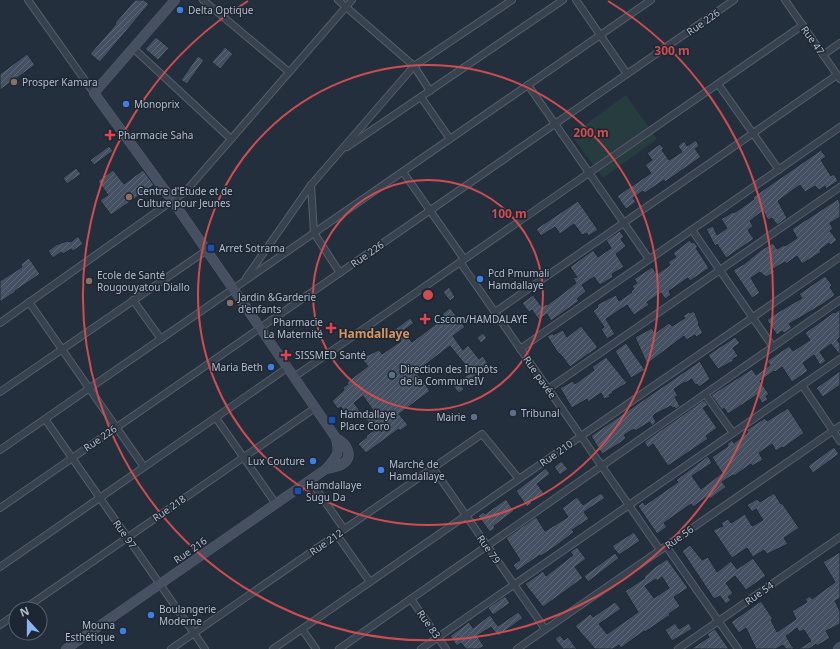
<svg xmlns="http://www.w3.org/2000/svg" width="840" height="649" font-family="'Noto Sans',sans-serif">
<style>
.green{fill:#263c3f}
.building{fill:url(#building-hatch);stroke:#1f2835;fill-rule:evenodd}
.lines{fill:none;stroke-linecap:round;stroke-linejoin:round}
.street-casing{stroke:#565f6c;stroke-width:8}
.secondary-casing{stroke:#565f6c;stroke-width:10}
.street{stroke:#38414e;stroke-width:6}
.secondary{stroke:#465061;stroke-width:9}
.ring{fill:none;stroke:#ce4d50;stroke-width:2}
.shop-dot{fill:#3f7fe0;stroke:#1d2633;stroke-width:1.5}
.education-dot{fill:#8d6e63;stroke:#1d2633;stroke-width:1.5}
.health-dot{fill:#e0444e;stroke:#1d2633;stroke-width:1.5}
.transit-dot{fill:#1a4fb4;stroke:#1d2633;stroke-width:1.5}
.service-dot{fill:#5c6f8a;stroke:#1d2633;stroke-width:1.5}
.labels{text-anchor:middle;stroke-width:3;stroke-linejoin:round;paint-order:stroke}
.poi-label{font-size:10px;fill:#b4bcc9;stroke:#1d2633;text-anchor:start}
.street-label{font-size:10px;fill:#b4bcc9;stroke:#1d2633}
.quarter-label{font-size:12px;font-weight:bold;fill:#d59563;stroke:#1d2633}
.centre{fill:#ce4d50;stroke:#1d2633;stroke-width:2}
.ring-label{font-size:12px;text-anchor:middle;font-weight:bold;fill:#ce4d50;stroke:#1d2633;stroke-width:3;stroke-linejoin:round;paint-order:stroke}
</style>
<defs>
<pattern id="building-hatch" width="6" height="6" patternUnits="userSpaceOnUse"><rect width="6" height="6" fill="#455162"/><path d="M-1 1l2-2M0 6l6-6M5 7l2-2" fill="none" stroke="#5d6877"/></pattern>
</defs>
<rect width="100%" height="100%" fill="#242f3e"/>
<!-- green -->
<polygon class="green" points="626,95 657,139 603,178 571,135"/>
<!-- building -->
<g class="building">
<polygon points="135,0 144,0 149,4 100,62 90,54 116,24 115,23"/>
<polygon points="156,37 169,48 158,60 145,49"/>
<polygon points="225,47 233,54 220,69 212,62"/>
<polygon points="27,54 35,65 0,90 0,74"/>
<polygon points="198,56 204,60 187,84 181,80"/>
<polygon points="696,140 699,146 695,149 701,157 665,182 664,180 645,193 643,191 633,198 636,202 626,209 617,196 651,173 645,165 652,160 647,153 660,144 664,149 662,150 669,160 682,152 678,146 684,141 687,146"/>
<polygon points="109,146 113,151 94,165 90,160"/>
<polygon points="821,150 826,157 821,160 831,176 834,174 838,181 826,189 825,186 819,190 815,186 805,192 800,185 778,201 787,218 777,225 772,218 768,220 763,211 750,221 753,226 748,230 754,239 726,258 717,244 715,246 706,229 713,226 717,235 727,228 721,219 733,212 734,213 754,199 753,197"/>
<polygon points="76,168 81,174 67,184 63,178"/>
<polygon points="113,170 124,184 143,170 154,185 111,215 100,200 108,195 98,181"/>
<polygon points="838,199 840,203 840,217 830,223 833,229 830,231 837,240 831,245 829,243 820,250 821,252 802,264 797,256 786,264 785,262 773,269 775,272 766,277 760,272 751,278 760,293 752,298 733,270 744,264 761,250 773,243 777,249 784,245 785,246 797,238 792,229"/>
<polygon points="578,201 598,230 588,236 587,233 582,235 574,224 560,234 555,227 541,236 536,229"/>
<polygon points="620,231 624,237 621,239 626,246 616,254 624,267 612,274 613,277 600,285 594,277 582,285 586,291 577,299 579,301 551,321 547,314 539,320 532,310 529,312 522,303 533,295 542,307 546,304 547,305 562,294 576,283 573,278 577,277 570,267 593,250 598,257 611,248 606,240"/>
<polygon points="78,236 83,244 73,251 71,249 63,254 61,252 53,258 48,251 56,245 67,241 71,242"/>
<polygon points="690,240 692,243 694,242 697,246 698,247 696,248 709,268 690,281 688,278 669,291 671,295 665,299 661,293 647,302 649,305 634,315 627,305 606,319 615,334 607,339 601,329 604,327 593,311 598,307 597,305 600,303 616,295 619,301 632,292 631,291 634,289 632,286 637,283 634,279 652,267 657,274 670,265 668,262 676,257 673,253"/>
<polygon points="29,258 40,274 15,291 15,292 0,302 0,281 22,267 21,264"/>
<polygon points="825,276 832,285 830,287 835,295 823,304 789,324 792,328 784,333 782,331 777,335 767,320 778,312 802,298 799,294"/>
<polygon points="449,287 455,297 450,301 443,292"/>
<polygon points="450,308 465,327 453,336 463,350 468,345 479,359 483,356 488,364 478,370 480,373 462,386 464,389 459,393 453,386 471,372 450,346 416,372 430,391 399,414 408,425 400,431 399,429 396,431 366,453 358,444 367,437 366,436 374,430 364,417 373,410 363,396 354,403 360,411 350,419 341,407 338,409 332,401 344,390 343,388 348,384 347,382 368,366 361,358 379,350 382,354 401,341 393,331 410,318 414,323 403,331 412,342 445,317 442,314"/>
<polygon points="840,309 840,337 837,340 840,344 840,355 831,344 820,352 826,361 820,365 814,355 803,363 808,371 792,382 782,367 775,372 774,371 760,381 769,394 766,396 768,400 762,403 757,395 728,414 724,408 722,410 711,395 752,369 756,375 770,365 767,361 789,346 793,351 810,340 805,333 834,312 835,313"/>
<polygon points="694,311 699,323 698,324 703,333 696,337 695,335 686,340 684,336 647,364 635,337 652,328 655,333 669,323 672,326 685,318 683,316 689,312 690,313"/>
<polygon points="581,326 597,346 597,348 570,367 562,356 559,353 558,353 547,336 553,333 553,335 563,330 567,337"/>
<polygon points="483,333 487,338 481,343 477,338"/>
<polygon points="735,337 740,343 733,348 738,356 733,359 733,361 718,369 708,355"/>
<polygon points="626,343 645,370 631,378 615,351"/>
<polygon points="606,357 627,383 612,392 613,393 609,395 610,397 604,399 601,393 588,402 587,399 572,408 560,388 573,381 575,384 594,370 592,367"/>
<polygon points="700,361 710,379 699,387 697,384 695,385 692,379 685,383 685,382 674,389 678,396 675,397 680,406 676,409 674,407 672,408 671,406 655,414 653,416 656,422 652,426 650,422 635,431 634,429 624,435 626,438 620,443 602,454 591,436"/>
<polygon points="840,371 840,385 823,397 816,388"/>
<polygon points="704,400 708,405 703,408 717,428 706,436 708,439 668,466 653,444 648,448 644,442"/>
<polygon points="788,408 804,433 783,448 782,447 776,451 772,444 759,453 763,460 752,466 751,464 734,476 733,475 722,482 726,487 710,499 708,496 693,507 691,504 664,523 667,527 657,534 638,506 643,502 645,505 678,482 676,480 708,456 712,463 692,476 701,489 722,473 712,457 728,446 727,444 732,440 734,443 748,432 746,430 765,418 767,421"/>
<polygon points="834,447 839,454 813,473 808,466"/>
<polygon points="561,461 568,469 560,475 554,467"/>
<polygon points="546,468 550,474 537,484 544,493 531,502 532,503 527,507 516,491"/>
<polygon points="601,493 605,498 584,512 589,519 572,530 574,532 556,546 541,556 540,555 517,571 513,565 520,560 506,538 536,517 545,531 568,517 562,508 577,497 583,505"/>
<polygon points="774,493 781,504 782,503 799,528 784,538 788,544 767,554 764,550 753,557 747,548 732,558 713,530 723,526 721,523 728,519 731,523 745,514 752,526 763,520 756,509 752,512 747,505 757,499 760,502"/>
<polygon points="506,499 514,511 494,526 495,528 490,532 478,516 484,512 485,514"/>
<polygon points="634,532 640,541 619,555 612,546"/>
<polygon points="690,545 702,560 708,557 717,572 731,561 737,569 753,558 766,576 746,590 735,576 726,583 733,593 728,597 731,600 726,604 720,596 714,599 682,551"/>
<polygon points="577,547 586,559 575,567 583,578 543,607 525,584 543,571 546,576 573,555 570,552"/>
<polygon points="840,552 840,598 835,601 840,611 840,624 826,631 830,638 817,646 816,644 809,649 798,649 811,641 804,630 799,632 797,628 786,636 794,649 786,649 783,645 776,649 756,649 746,628 739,633 731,622 761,601 773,619 771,620 777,632 796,619 792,611 807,602 805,599 810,596 812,599 835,582 823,562"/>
<polygon points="615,553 619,558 588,582 584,576"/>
<path d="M667 559 688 588 674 597 680 606 669 614 670 615 645 632 644 631 621 648 619 645 613 649H595L575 626 590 614 593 617 615 602 621 609 599 624 607 634 638 612 625 591 645 578 644 577 655 567ZM662 577 669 588 654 598 645 586 656 579 657 581Z"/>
<polygon points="505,596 510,603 493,615 488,608"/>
<polygon points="518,612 523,618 498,636 491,627 477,636 484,646 479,649 466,649 461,643 457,646 450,636 469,622 473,628 490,615 498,626"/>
<polygon points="675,623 679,629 689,623 692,629 672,641 665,630"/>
<polygon points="715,629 729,649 691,649 709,637 707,634"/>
<polygon points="560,635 564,640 568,637 577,649 563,649 555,639"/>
</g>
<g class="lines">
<!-- street casing -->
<g class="street-casing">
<g id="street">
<polyline points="28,0 94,93"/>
<polyline points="203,0 289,72"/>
<polyline points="338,0 414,66 430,91"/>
<polyline points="576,0 627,74"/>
<polyline points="785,0 840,79"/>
<polyline points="133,48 231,139"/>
<polyline points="823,55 840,43"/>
<polyline points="718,84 779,170"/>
<polyline points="528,85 649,259"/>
<polyline points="421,97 450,139"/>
<polyline points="347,147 563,0"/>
<polyline points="403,172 464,259"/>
<polyline points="311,185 314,233 340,273"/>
<polyline points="692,230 773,347"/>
<polyline points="460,262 660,550"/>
<polyline points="246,278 311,185 414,66 512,0"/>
<polyline points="133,300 161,339"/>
<polyline points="29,302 144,467"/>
<polyline points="495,312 837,75"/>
<polyline points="0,323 186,191 352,0"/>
<polyline points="520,349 840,127"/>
<polyline points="294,377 803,25"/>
<polyline points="802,385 840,441"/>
<polyline points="548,389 840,187"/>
<polyline points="0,392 207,250"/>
<polyline points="705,394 733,433"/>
<polyline points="216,418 276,504"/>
<polyline points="45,419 205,649"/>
<polyline points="0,450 651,0"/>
<polyline points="433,468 545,629"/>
<polyline points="310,480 344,529"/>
<polyline points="0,508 734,0"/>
<polyline points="337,535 370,582"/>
<polyline points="666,546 738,649"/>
<polyline points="0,567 287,368"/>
<polyline points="411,599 446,649"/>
<polyline points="24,609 315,408"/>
<polyline points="0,625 16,614"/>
<polyline points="302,629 316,649"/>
<polyline points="171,649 482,434 519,479"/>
<polyline points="273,649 840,257"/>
<polyline points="339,649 840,300"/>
<polyline points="421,649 840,359"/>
<polyline points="517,649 840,426"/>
<polyline points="678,649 840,537"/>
</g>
</g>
<!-- secondary casing -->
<g class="secondary-casing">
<g id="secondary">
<path d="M326 469C331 468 337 467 341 465 356 457 346 443 336 438"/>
<path d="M66 649 326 469C337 456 340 455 336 438L172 200 94 93 175 0"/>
<polyline points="838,649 840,647"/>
</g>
</g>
<!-- street -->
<use href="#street" class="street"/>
<!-- secondary -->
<use href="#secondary" class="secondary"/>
</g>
<!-- distance rings -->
<g class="ring">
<circle cx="428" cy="295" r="115"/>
<circle cx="428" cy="295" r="230"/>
<path d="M608 1A345 345 0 1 1 248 1"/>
</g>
<!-- markers -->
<g class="shop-dot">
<circle cx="180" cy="10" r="4"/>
<circle cx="126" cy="104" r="4"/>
<circle cx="480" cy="279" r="4"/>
<circle cx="271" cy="367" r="4"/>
<circle cx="313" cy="461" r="4"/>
<circle cx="381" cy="470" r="4"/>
<circle cx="151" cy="615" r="4"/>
<circle cx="123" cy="631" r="4"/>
</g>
<g class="education-dot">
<circle cx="14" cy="82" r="4"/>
<circle cx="129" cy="197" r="4"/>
<circle cx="89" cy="281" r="4"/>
<circle cx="230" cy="303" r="4"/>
</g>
<g class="health-dot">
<path d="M108 129h4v4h4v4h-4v4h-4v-4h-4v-4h4z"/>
<path d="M423 313h4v4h4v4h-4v4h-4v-4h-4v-4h4z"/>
<path d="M329 322h4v4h4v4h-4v4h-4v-4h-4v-4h4z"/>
<path d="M284 349h4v4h4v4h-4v4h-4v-4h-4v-4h4z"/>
</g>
<g class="transit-dot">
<rect x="207" y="244" width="8" height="8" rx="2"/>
<rect x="328" y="416" width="8" height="8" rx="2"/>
<rect x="294" y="487" width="8" height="8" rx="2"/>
</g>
<g class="service-dot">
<circle cx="392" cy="375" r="4"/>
<circle cx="513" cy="413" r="4"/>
<circle cx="474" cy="417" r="4"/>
</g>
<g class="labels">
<!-- poi labels -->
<g class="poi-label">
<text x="188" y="14">Delta Optique</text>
<text x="22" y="86">Prosper Kamara</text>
<text x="134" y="108">Monoprix</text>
<text x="118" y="139">Pharmacie Saha</text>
<text x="137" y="195">Centre d'Etude et de<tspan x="137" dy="12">Culture pour Jeunes</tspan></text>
<text x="219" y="252">Arret Sotrama</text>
<text x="488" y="277">Pcd Pmumali<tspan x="488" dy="12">Hamdallaye</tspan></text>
<text x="97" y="279">Ecole de Santé<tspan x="97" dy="12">Rougouyatou Diallo</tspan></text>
<text x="238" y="301">Jardin &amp;Garderie<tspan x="238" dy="12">d'enfants</tspan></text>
<text x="434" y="323">Cscom/HAMDALAYE</text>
<text x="323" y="326" text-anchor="end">Pharmacie<tspan x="323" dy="12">La Maternité</tspan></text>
<text x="295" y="359">SISSMED Santé</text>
<text x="263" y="371" text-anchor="end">Maria Beth</text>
<text x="400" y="373">Direction des Impôts<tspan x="400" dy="12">de la CommuneIV</tspan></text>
<text x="521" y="417">Tribunal</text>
<text x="340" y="418">Hamdallaye<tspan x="340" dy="12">Place Coro</tspan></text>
<text x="466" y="421" text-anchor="end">Mairie</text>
<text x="305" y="465" text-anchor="end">Lux Couture</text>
<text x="389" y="468">Marché de<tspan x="389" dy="12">Hamdallaye</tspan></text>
<text x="306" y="489">Hamdallaye<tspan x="306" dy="12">Sugu Da</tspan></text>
<text x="159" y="613">Boulangerie<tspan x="159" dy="12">Moderne</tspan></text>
<text x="115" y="629" text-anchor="end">Mouna<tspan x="115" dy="12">Esthétique</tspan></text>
</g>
<!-- street labels -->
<g class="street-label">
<text transform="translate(703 22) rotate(-35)" y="4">Rue 226</text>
<text transform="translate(813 40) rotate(55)" y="4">Rue 47</text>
<text transform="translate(367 254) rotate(-35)" y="4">Rue 226</text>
<text transform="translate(540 377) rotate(55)" y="4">Rue pavée</text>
<text transform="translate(100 438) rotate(-35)" y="4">Rue 226</text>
<text transform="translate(556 453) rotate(-35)" y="4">Rue 210</text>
<text transform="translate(169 508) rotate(-35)" y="4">Rue 218</text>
<text transform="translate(125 534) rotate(55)" y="4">Rue 97</text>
<text transform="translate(679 537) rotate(-35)" y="4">Rue 56</text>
<text transform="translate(326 542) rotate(-35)" y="4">Rue 212</text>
<text transform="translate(489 549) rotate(55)" y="4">Rue 79</text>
<text transform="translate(190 550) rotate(-35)" y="4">Rue 216</text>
<text transform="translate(759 593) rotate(-35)" y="4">Rue 54</text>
<text transform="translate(429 624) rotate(55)" y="4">Rue 83</text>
</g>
<!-- quarter labels -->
<g class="quarter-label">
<text x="374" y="338">Hamdallaye</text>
</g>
</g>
<circle cx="428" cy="295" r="6" class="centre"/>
<g class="ring-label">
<text x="672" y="55">300 m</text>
<text x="591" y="137">200 m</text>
<text x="509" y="218">100 m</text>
</g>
<!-- north arrow -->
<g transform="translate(28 621) rotate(339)"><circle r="19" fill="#1d2633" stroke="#59626f"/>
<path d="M0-3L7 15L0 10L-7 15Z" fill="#8ab4f8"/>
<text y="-6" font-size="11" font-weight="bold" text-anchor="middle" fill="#b4bcc9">N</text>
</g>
</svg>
